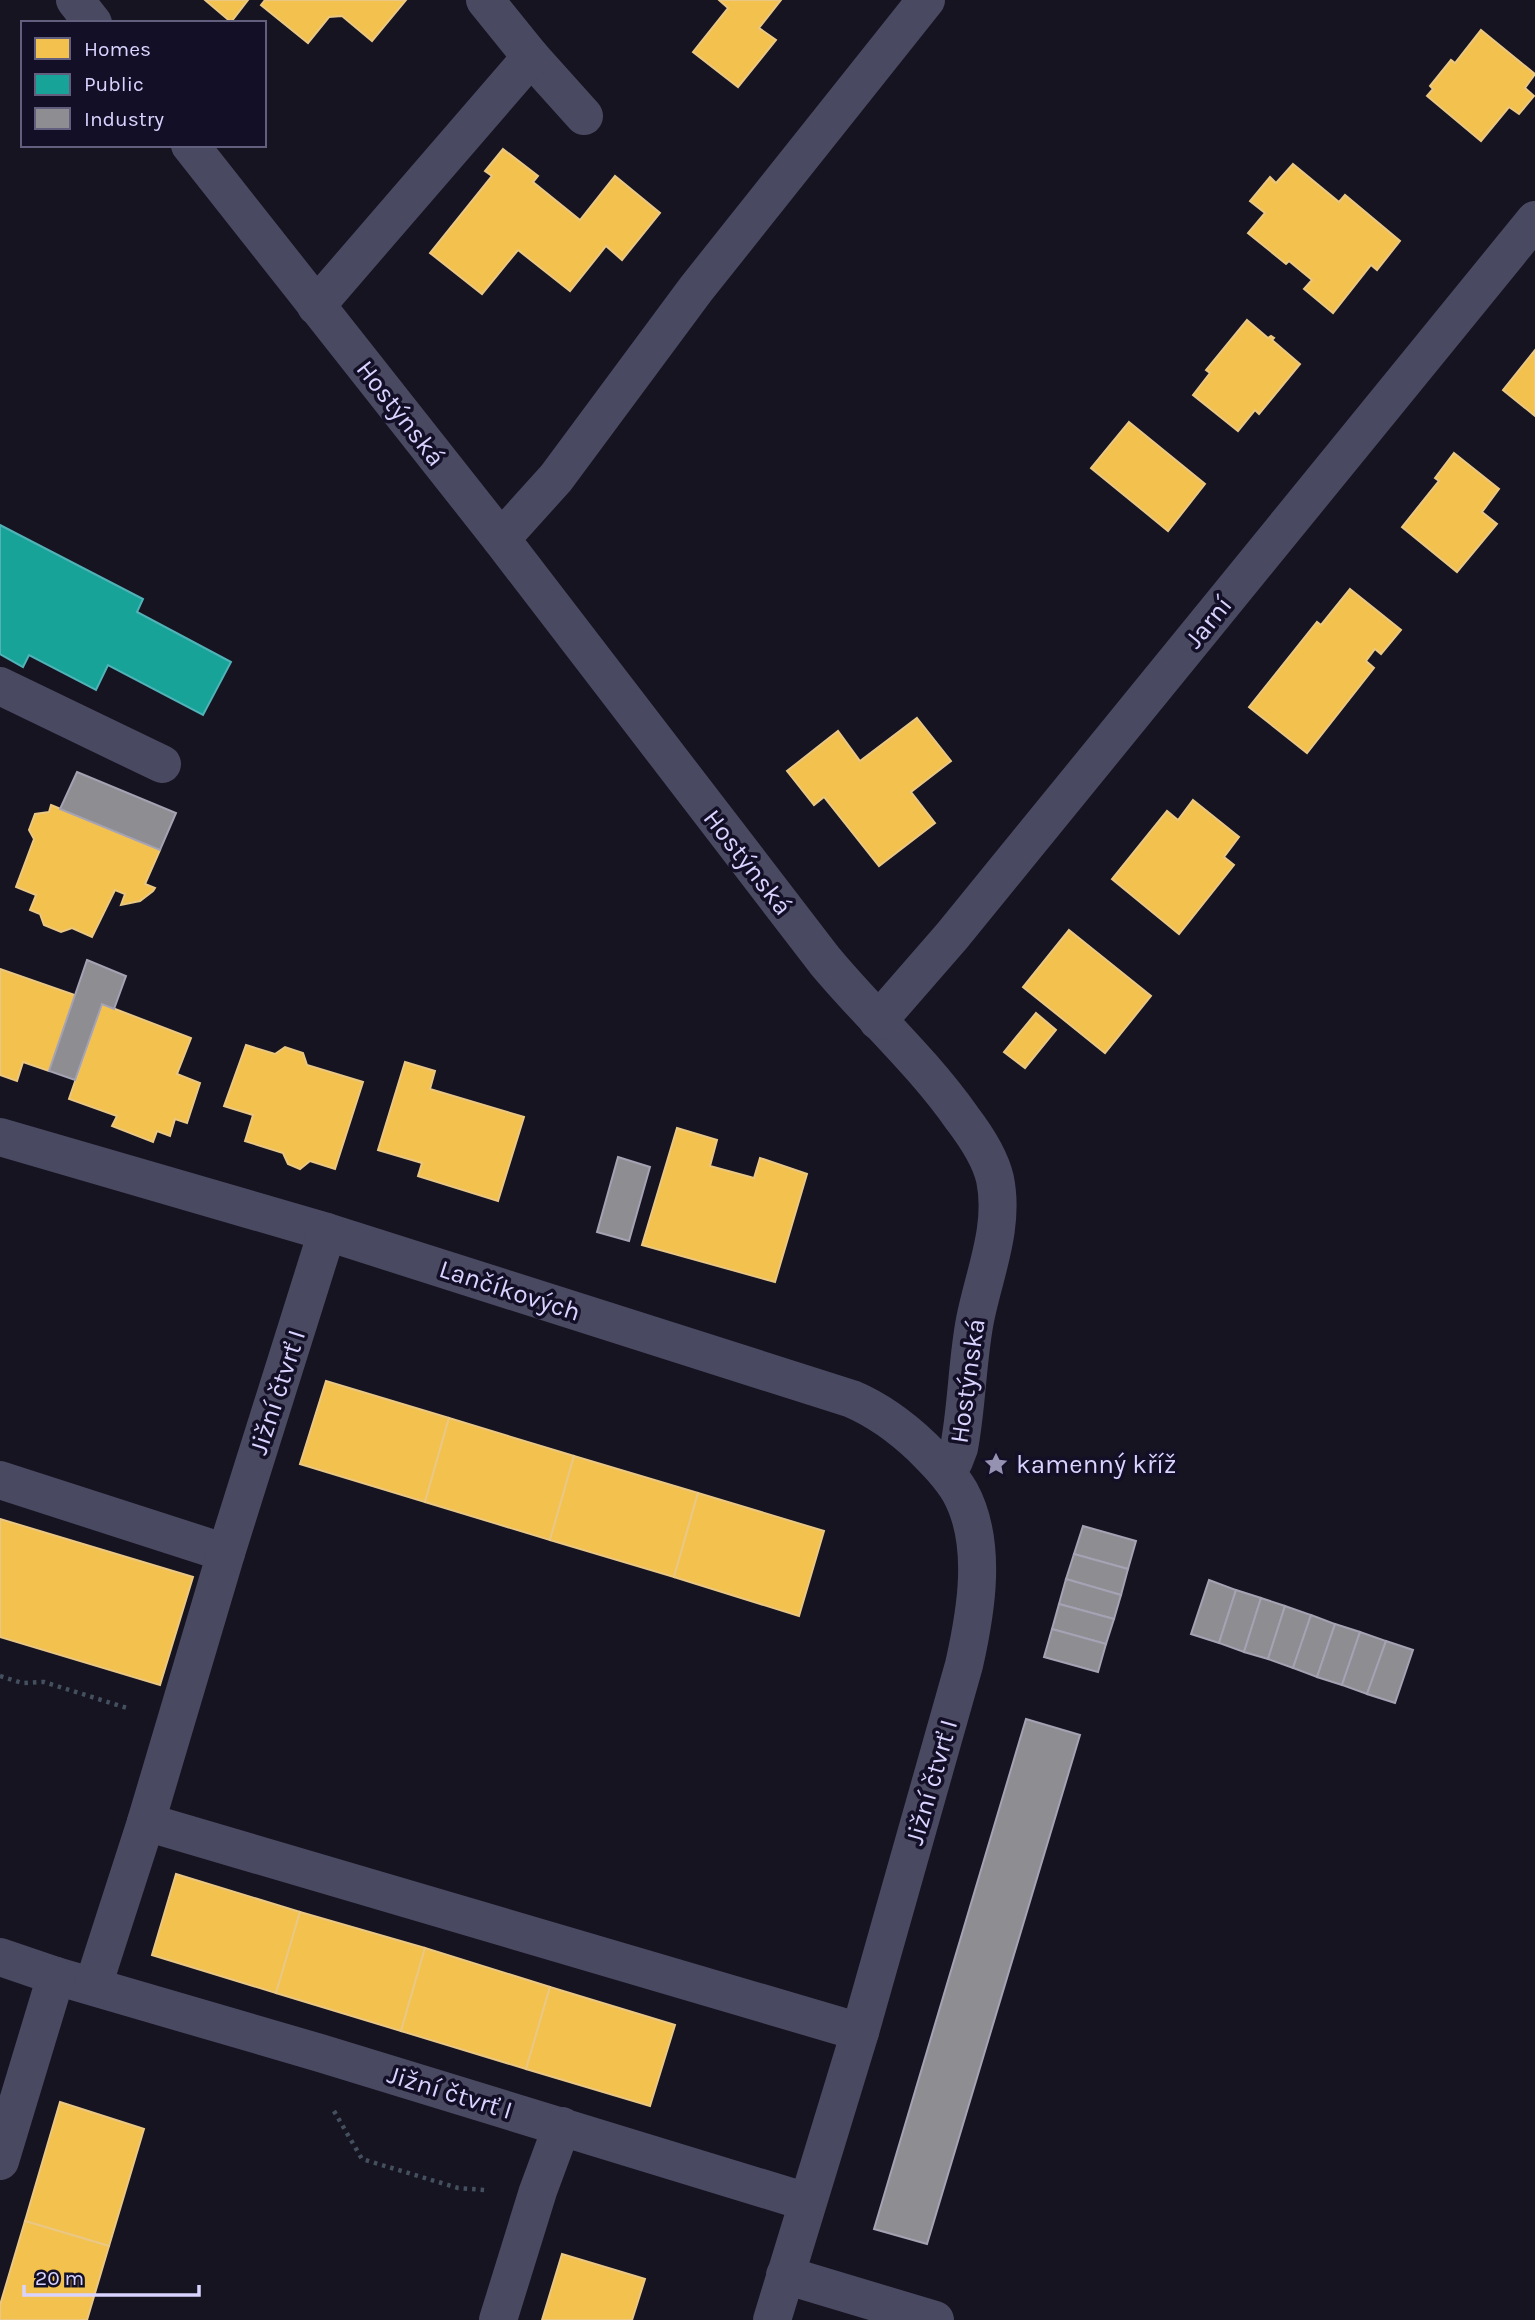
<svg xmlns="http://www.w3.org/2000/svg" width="1535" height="2320" font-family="Karla,sans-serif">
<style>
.homes{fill:#f2c14e;stroke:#eac783;stroke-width:2}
.public{fill:#17a398;stroke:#51b2b7;stroke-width:2}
.industry{fill:#8d8d92;stroke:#a4a2b3;stroke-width:2}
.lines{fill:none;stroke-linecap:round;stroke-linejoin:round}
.path{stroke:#44505f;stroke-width:4.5;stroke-dasharray:3.5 5;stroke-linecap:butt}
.minor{stroke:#4a4962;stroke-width:38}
.labels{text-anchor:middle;stroke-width:7;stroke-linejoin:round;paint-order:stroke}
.street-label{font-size:26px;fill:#d9d4ff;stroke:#130f26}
.poi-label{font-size:26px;fill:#d9d4ff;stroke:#130f26;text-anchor:start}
</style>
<rect width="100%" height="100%" fill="#161421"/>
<!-- homes -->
<g class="homes">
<polygon points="205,0 248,0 231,22"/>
<polygon points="265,0 406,0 372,41 342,16 329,17 308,43 261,5"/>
<polygon points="719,0 781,0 759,28 776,40 738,87 693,52 728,8"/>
<polygon points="1481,30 1535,74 1525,88 1534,96 1519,114 1509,107 1481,141 1427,96 1433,89 1430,86 1451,60 1455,63"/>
<polygon points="503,149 538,176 533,182 580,220 615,176 660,213 622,260 606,246 570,291 518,250 482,294 430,253 492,176 485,171"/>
<polygon points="1293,164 1339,202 1345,195 1400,241 1377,270 1371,265 1333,313 1304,289 1312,280 1289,261 1286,264 1248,233 1265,213 1250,201 1270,177 1276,183"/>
<polygon points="1247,320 1268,338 1271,336 1274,338 1272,340 1300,364 1259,414 1255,410 1238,431 1193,395 1210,373 1206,370"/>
<polygon points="1535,350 1535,416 1503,390"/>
<polygon points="1129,422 1205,484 1168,531 1091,468"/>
<polygon points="1454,453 1499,489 1482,512 1497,524 1457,572 1402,527 1439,481 1435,478"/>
<polygon points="1350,589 1401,630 1381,654 1375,649 1366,661 1374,668 1307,753 1249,707 1317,622 1321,625"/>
<polygon points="917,718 951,761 911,792 935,823 879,866 824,797 814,805 787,771 838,731 860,761"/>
<polygon points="1193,800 1239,837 1224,857 1234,865 1179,934 1112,879 1167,811 1178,820"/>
<polygon points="51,805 160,850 145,884 155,888 153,891 140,901 121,905 125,894 115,890 92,937 72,928 61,932 44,925 40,914 30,910 36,895 16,887 34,839 29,830 35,814 49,812"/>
<polygon points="1069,930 1151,996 1105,1053 1023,987"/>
<polygon points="0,969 75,995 49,1071 23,1062 17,1081 0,1075"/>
<polygon points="102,1004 191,1038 177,1074 200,1083 187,1123 175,1119 170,1136 157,1131 153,1142 112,1126 117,1116 69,1099"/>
<polygon points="1036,1013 1056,1030 1025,1068 1004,1052"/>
<polygon points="246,1045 275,1054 285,1047 303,1053 307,1065 363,1082 335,1169 310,1161 300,1169 288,1164 283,1153 245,1141 253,1115 224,1106"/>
<polygon points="405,1062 435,1071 430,1089 524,1117 498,1201 418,1176 422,1163 378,1150"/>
<polygon points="677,1128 717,1140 710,1166 754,1178 760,1158 807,1174 775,1282 642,1245"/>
<polygon points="326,1381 449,1418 425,1502 300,1464"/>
<polygon points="449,1418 574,1456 550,1540 425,1502"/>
<polygon points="574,1456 698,1493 674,1577 550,1540"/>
<polygon points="698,1493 824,1531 799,1616 674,1577"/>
<polygon points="0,1519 193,1577 160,1685 0,1637"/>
<polygon points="176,1874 300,1912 276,1993 152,1955"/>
<polygon points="300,1912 425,1948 401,2031 276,1993"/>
<polygon points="425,1948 550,1987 526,2069 401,2031"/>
<polygon points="550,1987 675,2025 650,2106 526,2069"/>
<polygon points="60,2102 144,2129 109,2246 25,2221"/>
<polygon points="25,2221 109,2246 87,2320 0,2320 0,2305"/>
<polygon points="562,2254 645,2279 632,2320 542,2320"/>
</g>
<!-- public -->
<polygon class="public" points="0,525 143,599 137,612 231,662 203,715 108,665 96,690 29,655 23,667 0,654"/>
<!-- industry -->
<g class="industry">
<polygon points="77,772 176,813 160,850 60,809"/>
<polygon points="87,960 126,976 114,1009 102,1004 75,1080 49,1071"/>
<polygon points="618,1157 650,1167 629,1241 597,1232"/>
<polygon points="1083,1526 1136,1541 1128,1569 1074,1554"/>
<polygon points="1074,1554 1128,1569 1121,1595 1066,1579"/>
<polygon points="1066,1579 1121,1595 1114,1619 1059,1604"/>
<polygon points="1209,1580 1236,1590 1219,1643 1191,1634"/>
<polygon points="1236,1590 1261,1598 1244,1652 1219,1643"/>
<polygon points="1261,1598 1285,1606 1268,1659 1244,1652"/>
<polygon points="1059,1604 1114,1619 1106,1644 1052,1629"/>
<polygon points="1285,1606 1311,1615 1293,1668 1268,1659"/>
<polygon points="1311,1615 1335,1624 1317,1677 1293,1668"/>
<polygon points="1335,1624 1360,1632 1342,1685 1317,1677"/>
<polygon points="1052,1629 1106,1644 1098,1672 1044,1657"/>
<polygon points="1360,1632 1386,1641 1367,1694 1342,1685"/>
<polygon points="1386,1641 1413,1650 1395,1703 1367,1694"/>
<polygon points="1026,1719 1080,1735 927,2244 874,2229"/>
</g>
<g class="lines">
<!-- path -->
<g class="path">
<polyline points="0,1676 22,1683 44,1682 127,1708"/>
<polyline points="334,2111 362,2159 458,2188 485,2190"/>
</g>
<!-- minor -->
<g class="minor">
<polyline points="75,0 93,23"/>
<polyline points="531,57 584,116"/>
<path d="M190 145 501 539 825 961C869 1014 922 1061 962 1118 975 1135 990 1157 995 1179 1005 1227 984 1274 975 1320 967 1362 967 1406 959 1448L954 1461 946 1472"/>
<polyline points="316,306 531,57 485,0"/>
<polyline points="501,539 556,478 696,289 926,0"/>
<polyline points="0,686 162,764"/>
<polyline points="878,1021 952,936 1535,220"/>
<path d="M0 1137 327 1232 852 1399C880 1411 901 1427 922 1447 936 1461 950 1475 960 1492 988 1543 976 1612 964 1665L860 2032 772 2320"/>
<polyline points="0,1480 226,1553"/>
<polyline points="146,1822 860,2032"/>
<polyline points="0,1957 56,1976 320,2053 807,2202"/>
<polyline points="93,1986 146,1822 226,1553 327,1232"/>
<polyline points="0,2161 56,1976"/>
<polyline points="785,2275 935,2320"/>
<polyline points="498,2320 538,2191 562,2126"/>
</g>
</g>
<!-- icons -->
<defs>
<g id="sight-bare" transform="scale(1.89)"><path d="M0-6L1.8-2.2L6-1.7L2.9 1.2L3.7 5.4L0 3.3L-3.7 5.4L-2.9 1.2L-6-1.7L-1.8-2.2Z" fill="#9591b1" stroke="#130f26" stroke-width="2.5" paint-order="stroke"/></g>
</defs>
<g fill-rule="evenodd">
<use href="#sight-bare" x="996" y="1464"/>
</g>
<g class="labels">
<!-- street labels -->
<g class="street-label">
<text transform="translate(401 413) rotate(52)" y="9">Hostýnská</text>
<text transform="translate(1208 622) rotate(-51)" y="9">Jarní</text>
<text transform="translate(748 862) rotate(52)" y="9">Hostýnská</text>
<text transform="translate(510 1290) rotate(18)" y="9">Lančíkových</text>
<text transform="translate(967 1381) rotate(-82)" y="9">Hostýnská</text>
<text transform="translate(277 1392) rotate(-72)" y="9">Jižní čtvrť I</text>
<text transform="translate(931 1782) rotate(-74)" y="9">Jižní čtvrť I</text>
<text transform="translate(450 2092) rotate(17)" y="9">Jižní čtvrť I</text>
</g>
<!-- poi labels -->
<g class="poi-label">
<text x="1016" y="1473">kamenný kříž</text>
</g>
</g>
<!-- legend -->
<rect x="21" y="21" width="245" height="126" fill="#130f26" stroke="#625e7d" stroke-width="2"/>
<rect x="35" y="38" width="35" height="21" fill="#f2c14e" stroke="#625e7d" stroke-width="2"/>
<text x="84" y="56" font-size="21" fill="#d9d4ff">Homes</text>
<rect x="35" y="74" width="35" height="21" fill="#17a398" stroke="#625e7d" stroke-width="2"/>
<text x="84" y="91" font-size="21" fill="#d9d4ff">Public</text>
<rect x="35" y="108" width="35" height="21" fill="#8d8d92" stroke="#625e7d" stroke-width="2"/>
<text x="84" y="126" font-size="21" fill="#d9d4ff">Industry</text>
<!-- scale -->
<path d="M24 2285v10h175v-10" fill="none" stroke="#d9d4ff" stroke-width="3.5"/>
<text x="35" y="2285" font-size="21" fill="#d9d4ff" stroke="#130f26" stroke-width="5" paint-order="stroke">20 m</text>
</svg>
